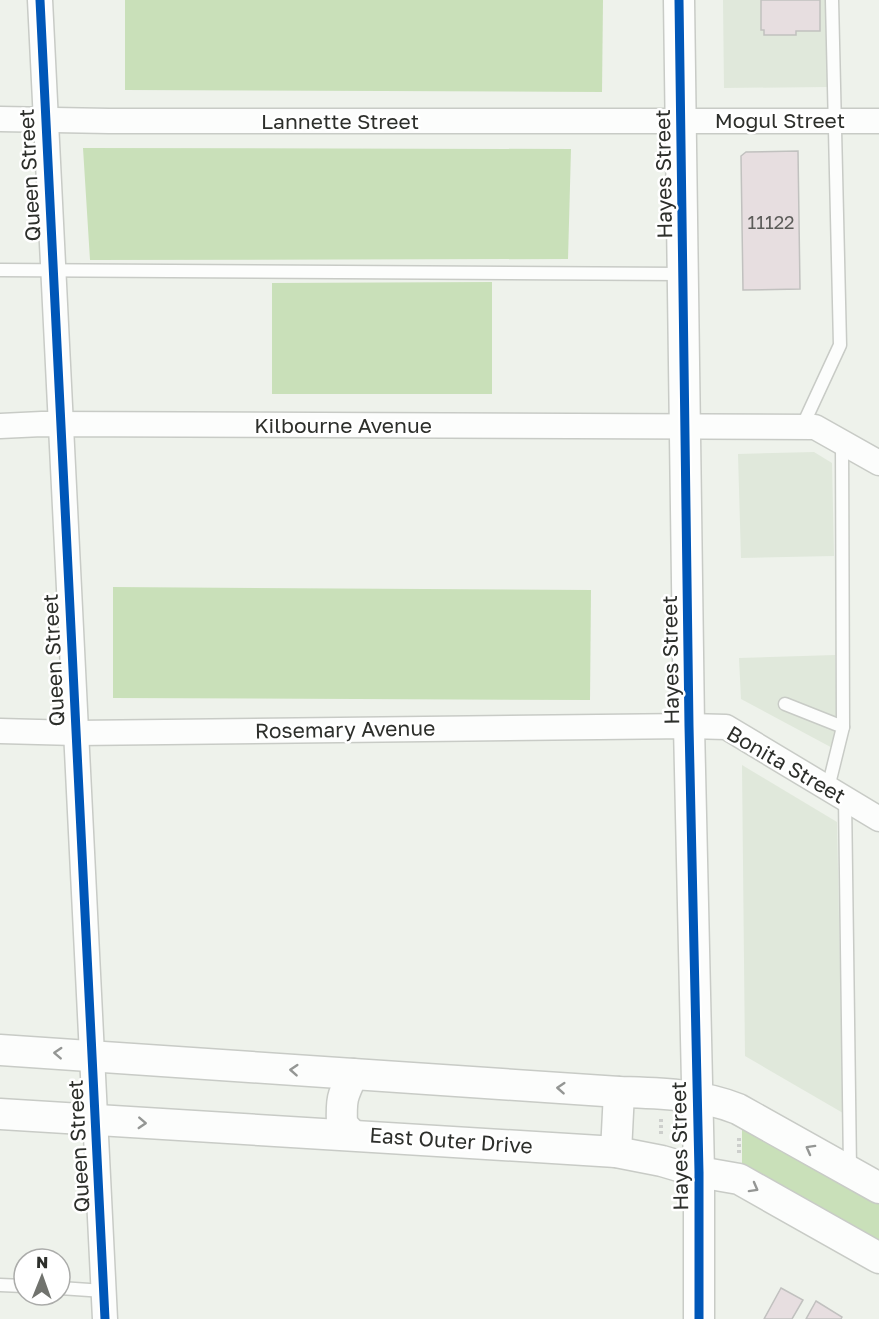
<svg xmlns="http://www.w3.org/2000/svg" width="879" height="1319" font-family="'Golos Text',sans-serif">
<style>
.built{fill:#e0e8db}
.green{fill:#c9e0b9}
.building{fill:#e7dee0;stroke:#c1c1bf;stroke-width:1.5}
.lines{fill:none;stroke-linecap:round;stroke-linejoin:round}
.service-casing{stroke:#c8cbc6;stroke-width:15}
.minor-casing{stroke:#c8cbc6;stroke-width:27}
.tertiary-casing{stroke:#c8cbc6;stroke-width:33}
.path{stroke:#cdcfcc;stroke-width:4;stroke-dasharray:3 3;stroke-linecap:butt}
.service{stroke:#fcfdfc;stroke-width:12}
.minor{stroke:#fcfdfc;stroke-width:24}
.tertiary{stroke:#fcfdfc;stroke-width:30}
.cycleway-casing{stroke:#fff;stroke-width:13}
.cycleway{stroke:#0057b8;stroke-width:9}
.oneway{stroke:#949694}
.labels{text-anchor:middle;stroke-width:5;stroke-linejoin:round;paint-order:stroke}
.number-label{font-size:18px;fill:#5c5c59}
.street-label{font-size:21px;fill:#2d2f2b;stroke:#fff}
</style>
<rect width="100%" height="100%" fill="#eef2eb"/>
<!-- built -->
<g class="built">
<polygon points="723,0 826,0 827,87 724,88"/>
<polygon points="814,452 832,463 834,556 741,558 738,454"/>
<polygon points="835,655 838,751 741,699 739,658"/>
<polygon points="742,765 837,822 843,1113 745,1056"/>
</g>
<!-- green -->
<g class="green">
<polygon points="125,0 603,0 602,92 125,90"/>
<polygon points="83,148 571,149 568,259 90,260"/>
<polygon points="492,282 492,394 272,394 272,283"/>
<polygon points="113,587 591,590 590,700 113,698"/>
<polygon points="742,1127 879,1204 879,1244 742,1165"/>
</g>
<!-- building -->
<g class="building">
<polygon points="761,0 820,0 820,31 796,31 796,35 764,35 764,30 761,30"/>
<polygon points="798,151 800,289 743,290 741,156 746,152"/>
<polygon points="781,1288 803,1300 792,1319 764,1319"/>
<polygon points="816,1301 842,1317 841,1319 806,1319"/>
</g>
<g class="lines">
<!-- service casing -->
<g class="service-casing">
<g id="service">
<polyline points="0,270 682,274"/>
<polyline points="802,427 840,345 832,0"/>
<polyline points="785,704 843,727"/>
<polyline points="828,788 843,727 842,442"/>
<polyline points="845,798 850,1169"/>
<polyline points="0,1285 24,1286"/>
<polyline points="60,1288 104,1291"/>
</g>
</g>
<!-- minor casing -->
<g class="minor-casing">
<g id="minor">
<polyline points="40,0 105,1319"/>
<polyline points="0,119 109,121 879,121"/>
<polyline points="0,426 42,424 815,427 879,463"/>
<polyline points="0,731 76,733 689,726 726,727 879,819"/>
</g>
</g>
<!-- tertiary casing -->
<g class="tertiary-casing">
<g id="tertiary">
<polyline points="679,0 689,726 699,1172 699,1319"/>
<path d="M0 1050 619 1092C659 1093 701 1094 738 1109L879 1188"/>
<polyline points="0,1114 616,1152 662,1161 699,1172 739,1179 879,1258"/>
<path d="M352 1135 342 1124C341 1100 342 1096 353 1074"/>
<polyline points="616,1152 619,1092"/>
</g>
</g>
<!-- path -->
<g class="path">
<polyline points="661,1119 661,1135"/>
<polyline points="739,1138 739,1155"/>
</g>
<!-- service -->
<use href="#service" class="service"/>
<!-- minor -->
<use href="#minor" class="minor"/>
<!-- tertiary -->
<use href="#tertiary" class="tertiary"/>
<!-- cycleway casing -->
<g class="cycleway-casing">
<g id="cycleway">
<polyline points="40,0 105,1319"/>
<polyline points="679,0 689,726 699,1172 699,1319"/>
</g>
</g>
<!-- cycleway -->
<use href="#cycleway" class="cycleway"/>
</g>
<!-- one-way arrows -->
<defs><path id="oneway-chevron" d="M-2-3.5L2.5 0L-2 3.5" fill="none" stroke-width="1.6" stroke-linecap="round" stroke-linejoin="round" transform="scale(1.5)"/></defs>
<g class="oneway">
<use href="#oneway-chevron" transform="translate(58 1053) rotate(-177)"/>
<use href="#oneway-chevron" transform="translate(294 1070) rotate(-176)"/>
<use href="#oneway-chevron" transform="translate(561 1088) rotate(-176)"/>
<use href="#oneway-chevron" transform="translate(142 1123) rotate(3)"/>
<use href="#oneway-chevron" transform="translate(810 1149) rotate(-151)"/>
<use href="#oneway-chevron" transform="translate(754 1188) rotate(29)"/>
</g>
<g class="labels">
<!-- number labels -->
<g class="number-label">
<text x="771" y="229">11122</text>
</g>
<!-- street labels -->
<g class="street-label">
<text x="780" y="128">Mogul Street</text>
<text x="340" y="129">Lannette Street</text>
<text transform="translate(664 174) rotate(-91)" y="7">Hayes Street</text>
<text transform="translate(30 175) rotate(-93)" y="7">Queen Street</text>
<text x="343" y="433">Kilbourne Avenue</text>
<text transform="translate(54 660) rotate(-93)" y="7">Queen Street</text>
<text transform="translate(671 660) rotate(-91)" y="7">Hayes Street</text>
<text transform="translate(345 730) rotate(-1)" y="7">Rosemary Avenue</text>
<text transform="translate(786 765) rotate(30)" y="7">Bonita Street</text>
<text transform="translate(451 1141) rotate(4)" y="7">East Outer Drive</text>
<text transform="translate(79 1146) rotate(-93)" y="7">Queen Street</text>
<text transform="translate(680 1146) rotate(-91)" y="7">Hayes Street</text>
</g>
</g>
<!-- north arrow -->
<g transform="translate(42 1277) rotate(1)"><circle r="28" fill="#ffffff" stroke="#abacaa" stroke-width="1.5"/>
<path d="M0-4.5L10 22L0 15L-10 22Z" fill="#71736e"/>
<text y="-9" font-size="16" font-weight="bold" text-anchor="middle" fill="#2d2f2b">N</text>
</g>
</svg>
